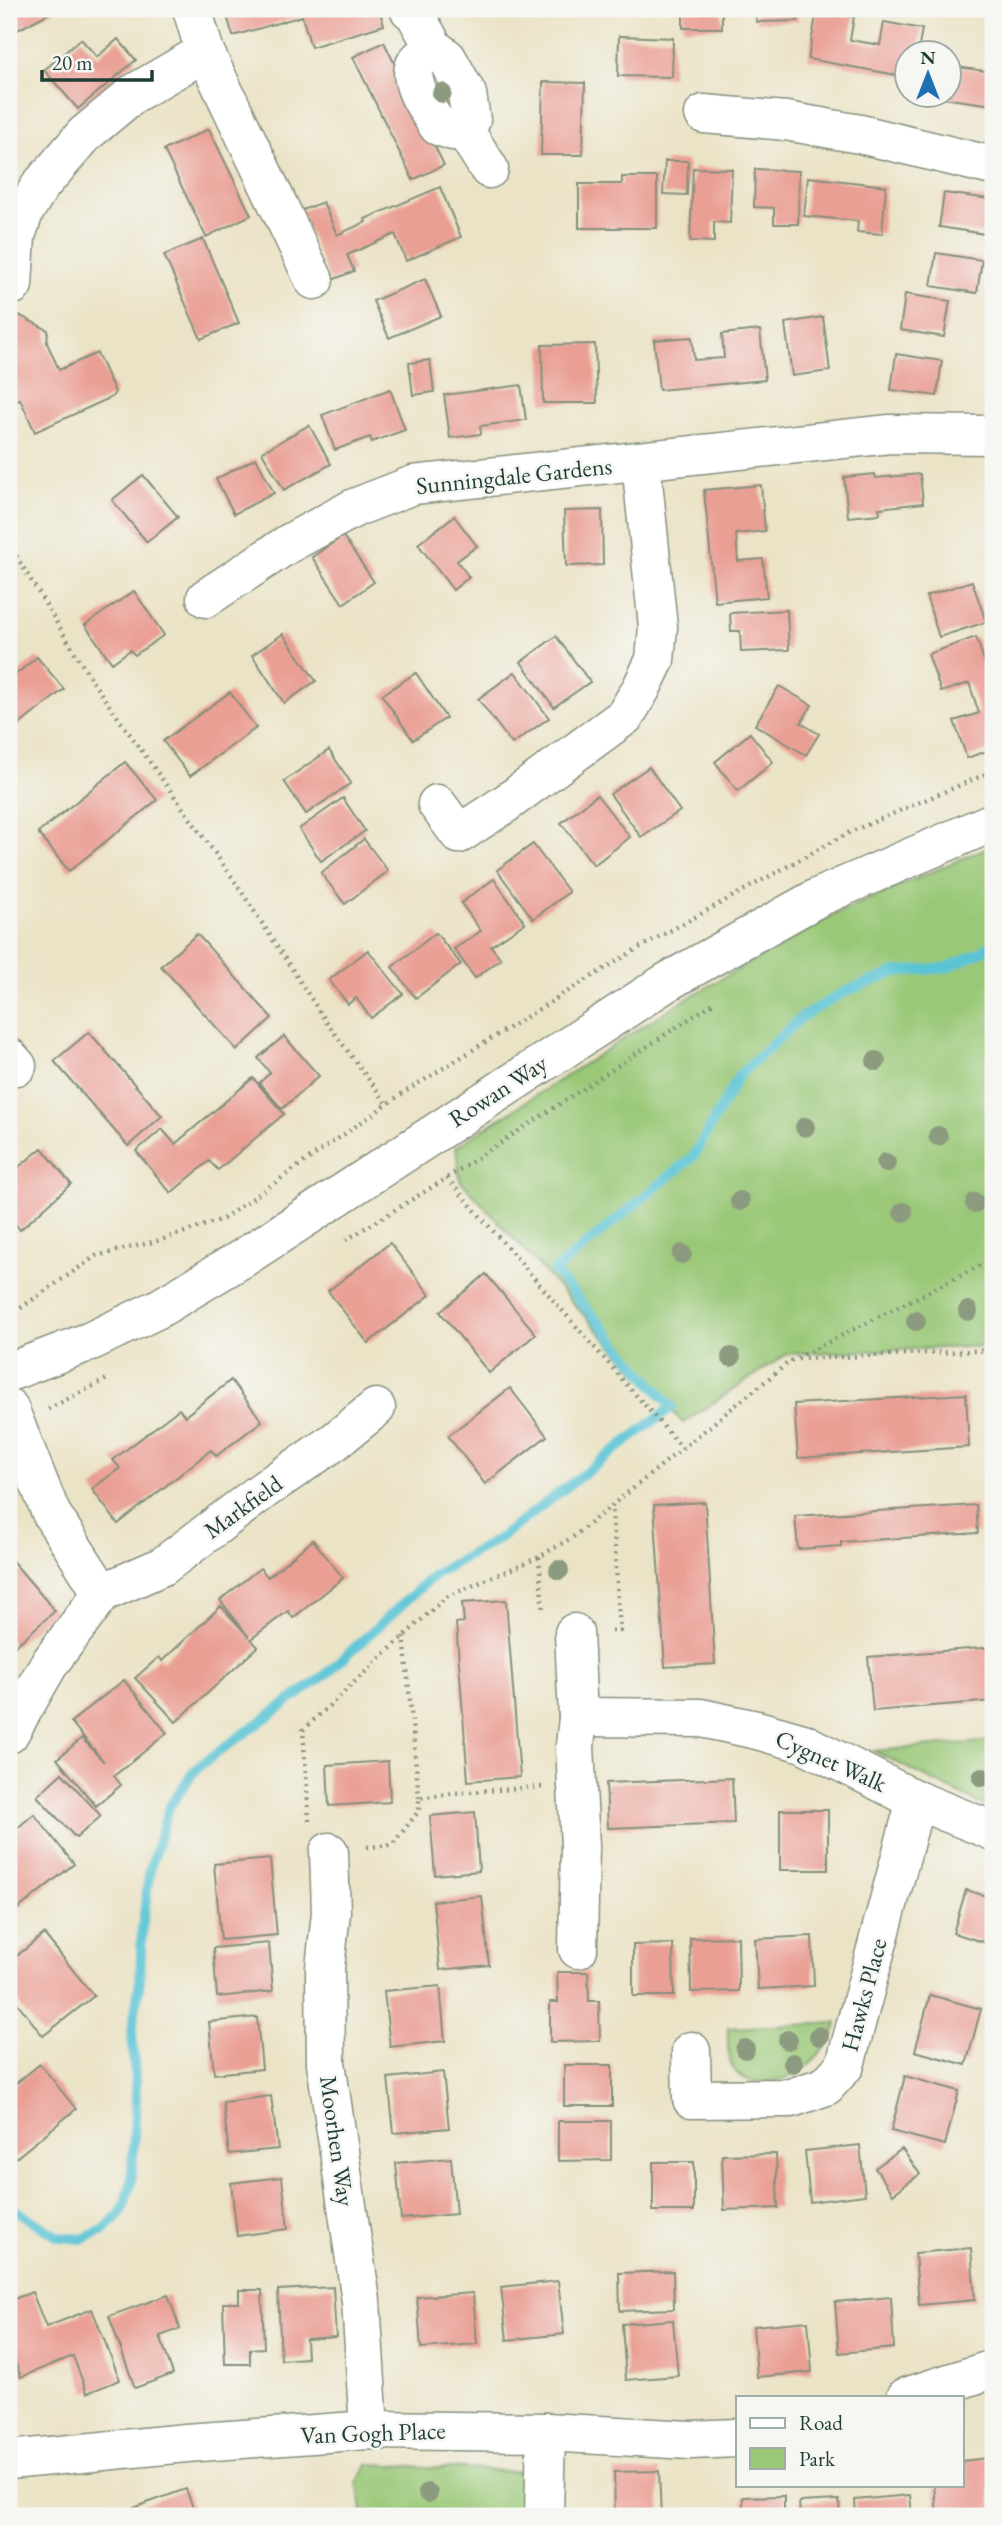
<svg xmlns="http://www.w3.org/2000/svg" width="1002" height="2525" font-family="'EB Garamond',serif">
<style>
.green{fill:#9ac877;stroke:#5c8256;stroke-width:2}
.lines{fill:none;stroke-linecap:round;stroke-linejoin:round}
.stream{stroke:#5ac4d5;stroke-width:10}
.building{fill:#ea9f94}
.minor-casing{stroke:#85907d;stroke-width:41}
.path{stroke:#85907d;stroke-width:4.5;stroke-dasharray:2 5;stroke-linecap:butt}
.minor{stroke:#fff;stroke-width:38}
.tree{fill:#8c9b7f}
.labels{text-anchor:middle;stroke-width:5;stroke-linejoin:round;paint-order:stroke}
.street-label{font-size:24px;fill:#1f3d34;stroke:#f6f6f2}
</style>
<rect width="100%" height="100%" fill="#f6f6f2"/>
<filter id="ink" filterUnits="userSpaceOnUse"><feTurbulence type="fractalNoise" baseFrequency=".0143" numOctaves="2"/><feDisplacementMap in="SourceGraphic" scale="14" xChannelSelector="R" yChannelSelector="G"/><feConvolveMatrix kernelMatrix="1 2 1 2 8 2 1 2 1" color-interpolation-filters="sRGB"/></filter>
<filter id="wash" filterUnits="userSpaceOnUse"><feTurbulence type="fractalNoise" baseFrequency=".00686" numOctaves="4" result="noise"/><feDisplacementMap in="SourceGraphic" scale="28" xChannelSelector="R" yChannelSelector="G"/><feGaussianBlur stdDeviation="1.57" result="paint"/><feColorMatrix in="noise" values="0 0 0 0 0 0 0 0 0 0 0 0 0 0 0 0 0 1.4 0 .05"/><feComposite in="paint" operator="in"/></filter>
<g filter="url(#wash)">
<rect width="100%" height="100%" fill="#ebe3c6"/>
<!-- green -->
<g class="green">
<polygon points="993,845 993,1346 787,1354 683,1423 460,1180 456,1147 674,1006 835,914"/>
<polygon points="993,1741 993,1807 987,1807 873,1751"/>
<path d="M837 2023C834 2040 816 2061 801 2071 784 2083 743 2090 732 2066 727 2055 728 2041 728 2028Z"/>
<polygon points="369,2464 524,2472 532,2516 379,2516 363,2514 357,2482"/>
</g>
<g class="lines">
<!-- stream -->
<polyline class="stream" points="9,2206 58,2237 82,2239 104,2230 121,2213 131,2184 136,2097 132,2031 140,1981 142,1928 150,1869 169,1807 192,1774 203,1763 324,1676 435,1574 498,1539 672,1407 554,1271 694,1156 739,1075 802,1017 844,992 896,972 946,968 983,951 993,943"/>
</g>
<g id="blocks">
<!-- building -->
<g class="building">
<polygon points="9,9 57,9 10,34"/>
<polygon points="225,9 379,9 384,25 311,47 302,16 233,36"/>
<rect x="683" y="9" width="39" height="19"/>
<polygon points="756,9 798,9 798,21 756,22"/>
<polygon points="817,10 854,17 850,40 880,45 884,22 922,29 918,52 908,52 908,77 808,59"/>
<polygon points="619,36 673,38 672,77 618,76"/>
<polygon points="81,39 97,57 118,39 136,60 78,109 44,70"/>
<polygon points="384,42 444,165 413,180 353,57"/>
<polygon points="950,66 993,72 993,105 928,96 950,94"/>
<polygon points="543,82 585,83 583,155 541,155"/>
<polygon points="209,129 251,215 206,237 164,150"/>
<polygon points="665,161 688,161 687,195 663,194"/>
<polygon points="693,168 732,169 730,223 714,222 714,242 690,241"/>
<polygon points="755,169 799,171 798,224 774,224 774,208 754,207"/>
<polygon points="622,177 657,177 657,228 579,228 579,184 622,184"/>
<polygon points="808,177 886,186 882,234 857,232 858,221 804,216"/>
<polygon points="440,187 461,237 406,261 395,234 347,255 354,271 330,281 300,211 323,202 337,235 366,222 365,219"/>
<polygon points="944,193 990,199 985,234 939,227"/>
<polygon points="203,239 239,323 201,339 164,255"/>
<polygon points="936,253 982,260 977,293 931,286"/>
<polygon points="425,279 441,316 389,338 373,301"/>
<polygon points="905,294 950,301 944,337 900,330"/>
<polygon points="9,310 48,330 47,343 59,370 97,353 115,392 112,397 35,432 20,399 9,404"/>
<polygon points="823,317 830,371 792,376 785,323"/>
<polygon points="760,330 765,380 659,390 654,340 692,337 694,360 724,358 722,334"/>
<polygon points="595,344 597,403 543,403 542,345"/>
<polygon points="896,354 942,361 937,396 891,390"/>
<polygon points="430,360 434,392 413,395 409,363"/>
<polygon points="521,385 526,420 480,426 481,434 450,438 444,395"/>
<polygon points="390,389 405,430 372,442 370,437 335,450 322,415"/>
<polygon points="309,425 331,464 284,490 262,452"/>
<polygon points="256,458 274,493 234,514 216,479"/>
<polygon points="875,474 876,478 920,474 923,503 879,508 880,514 848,517 844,477"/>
<polygon points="143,475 178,517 147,542 112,500"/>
<polygon points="761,485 765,531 736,534 738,561 763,559 767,597 715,602 704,490"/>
<polygon points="602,510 603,565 566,566 564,511"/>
<polygon points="454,516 477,546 457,561 469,577 453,590 418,544"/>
<polygon points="343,536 374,582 343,604 312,557"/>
<polygon points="972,581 986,622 939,637 926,596"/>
<polygon points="134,591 164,635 135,655 130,650 112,663 85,625"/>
<polygon points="787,610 789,650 741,652 740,631 731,631 730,613"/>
<polygon points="283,634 316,681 284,703 252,655"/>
<polygon points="556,636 590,682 554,707 521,662"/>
<polygon points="976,637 993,687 993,749 967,758 954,721 979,713 969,683 941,692 928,654"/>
<polygon points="37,657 64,689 9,733 9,680"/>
<polygon points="515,672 549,718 512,744 478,699"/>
<polygon points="416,673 446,718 413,740 382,695"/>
<polygon points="779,686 812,705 801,723 819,734 806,755 755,725"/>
<polygon points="230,692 256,728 190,776 163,741"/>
<polygon points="750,733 773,762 738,791 715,762"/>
<polygon points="329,750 351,783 306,814 284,781"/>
<polygon points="125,762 157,800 69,871 38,833"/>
<polygon points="649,767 680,811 641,837 610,794"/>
<polygon points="597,795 630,837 594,865 561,823"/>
<polygon points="343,798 365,831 321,861 299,829"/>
<polygon points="364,839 388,871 345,904 321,873"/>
<polygon points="533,844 569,892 533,919 497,870"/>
<polygon points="494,879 525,923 491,946 501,959 475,978 454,949 481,931 461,903"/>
<polygon points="436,933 461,964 416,998 392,967"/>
<polygon points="197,934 272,1018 237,1050 161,966"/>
<polygon points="368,950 403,994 371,1018 356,998 348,1004 329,980"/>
<polygon points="89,1032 162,1116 128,1146 54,1061"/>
<polygon points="284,1036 319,1076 282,1109 259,1083 270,1073 258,1058"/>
<polygon points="253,1078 284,1114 218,1170 209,1161 171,1193 136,1151 162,1129 175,1144"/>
<polygon points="42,1148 71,1184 20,1230 9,1216 9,1175"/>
<polygon points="390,1243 430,1295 368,1343 328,1291"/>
<polygon points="486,1274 536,1334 489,1373 440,1312"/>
<polygon points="231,1380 262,1421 216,1456 211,1450 118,1524 92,1489 120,1468 113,1460 179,1409 185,1416"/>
<polygon points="510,1388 547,1436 485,1484 448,1436"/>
<polygon points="966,1394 969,1447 798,1458 794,1404"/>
<polygon points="705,1502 715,1664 665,1667 654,1505"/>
<polygon points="976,1505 978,1533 841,1542 841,1546 798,1549 795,1516"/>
<polygon points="313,1540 343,1578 293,1618 288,1611 251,1639 258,1647 176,1722 135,1678 159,1657 162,1661 221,1606 249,1637 220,1600 260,1568 268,1577"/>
<polygon points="9,1557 55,1611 15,1646 9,1639"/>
<polygon points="506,1600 520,1777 468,1781 456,1623 464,1622 462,1603"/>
<polygon points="993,1647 993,1701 873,1711 868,1657"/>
<polygon points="124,1680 167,1733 114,1776 121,1785 96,1806 57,1759 82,1738 104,1762 71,1722"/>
<polygon points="388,1761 390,1802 329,1806 327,1765"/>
<polygon points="62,1773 101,1816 76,1838 37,1796"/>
<polygon points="732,1778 734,1823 608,1828 606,1783"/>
<rect x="780" y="1810" width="48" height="60"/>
<polygon points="475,1812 479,1871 435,1875 430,1816"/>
<polygon points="34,1814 74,1864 14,1912 9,1906 9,1835"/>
<polygon points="270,1859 277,1935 221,1940 214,1864"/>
<polygon points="966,1890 993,1898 993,1945 953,1933"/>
<polygon points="482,1896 489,1965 440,1970 433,1901"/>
<polygon points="44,1934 94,1996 43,2036 9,1992 9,1962"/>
<polygon points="812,1936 814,1986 758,1989 755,1939"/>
<polygon points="738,1937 739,1991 691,1992 690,1938"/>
<polygon points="269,1943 273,1991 217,1997 213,1948"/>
<polygon points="673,1944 674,1996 633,1996 633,1945"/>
<polygon points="557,1972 588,1972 589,2001 599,2001 600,2041 550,2042 550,2002 558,2002"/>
<polygon points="440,1986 445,2041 390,2047 384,1991"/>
<polygon points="930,1995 981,2009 966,2065 915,2051"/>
<polygon points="257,2017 262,2069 214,2074 209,2022"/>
<polygon points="40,2064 76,2109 16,2158 9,2148 9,2089"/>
<rect x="564" y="2065" width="48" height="41"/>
<polygon points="443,2072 449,2128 394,2133 388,2078"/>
<polygon points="905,2076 959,2091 945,2145 891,2131"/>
<polygon points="271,2096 278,2149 229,2154 223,2102"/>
<polygon points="558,2121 611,2121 611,2160 558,2161"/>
<polygon points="860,2145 865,2195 810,2202 805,2151"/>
<polygon points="902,2149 920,2174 893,2194 875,2168"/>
<polygon points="776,2154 778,2208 724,2210 722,2155"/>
<polygon points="451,2158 456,2214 401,2219 396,2163"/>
<rect x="653" y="2162" width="41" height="49"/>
<polygon points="282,2177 288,2229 237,2236 231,2183"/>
<polygon points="971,2248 975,2300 919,2305 915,2253"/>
<polygon points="673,2271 674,2309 620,2311 619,2273"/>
<polygon points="558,2281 564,2334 507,2340 501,2287"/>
<polygon points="333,2287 336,2337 306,2339 307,2358 281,2360 278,2290"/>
<polygon points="239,2290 262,2290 264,2348 250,2349 250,2364 225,2364 223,2303 239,2303"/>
<polygon points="32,2292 46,2327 92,2309 120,2380 87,2393 73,2356 21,2377 9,2346 9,2301"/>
<polygon points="473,2293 477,2344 421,2348 417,2297"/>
<polygon points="168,2295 180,2329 160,2336 173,2374 135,2388 109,2316"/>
<polygon points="891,2297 894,2348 839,2353 835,2302"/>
<polygon points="673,2320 678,2376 626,2380 622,2324"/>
<polygon points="808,2321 812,2372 757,2377 753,2326"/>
<polygon points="988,2458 992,2509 937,2514 934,2485 962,2485 962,2461"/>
<polygon points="659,2471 661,2516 615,2516 614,2472"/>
<polygon points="186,2489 196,2516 111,2516"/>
<polygon points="910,2495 912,2516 856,2516 855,2500"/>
<polygon points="784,2496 784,2516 743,2516 743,2497"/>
<polygon points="839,2500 840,2516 800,2516 799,2502"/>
</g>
</g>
</g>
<g filter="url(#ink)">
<use href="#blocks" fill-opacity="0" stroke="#85907d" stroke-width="2"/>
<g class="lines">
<!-- minor casing -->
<g class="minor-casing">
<g id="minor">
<polyline points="192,9 205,52 314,280"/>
<path d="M409 9 415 14 434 48 447 58 467 94 471 120 465 131H453L438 126C429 112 405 80 416 63 420 57 429 52 434 48"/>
<polyline points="704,114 786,121 860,134 993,166"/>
<polyline points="465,131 489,169"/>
<polyline points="13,285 16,236 24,212 40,186 85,134 133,94 205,52"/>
<polyline points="206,598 288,544 354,508 413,485 890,434 993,435"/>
<polyline points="437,804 459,834 505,804 625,716 641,689 655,660 658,627 641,462"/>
<polyline points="9,1057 17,1066"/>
<polyline points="9,1372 91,1341 158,1309 243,1258 667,982 819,897 993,822"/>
<polyline points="9,1408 51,1513 102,1593"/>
<polyline points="574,1633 578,1717 701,1718 757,1730 803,1743 916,1800 993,1831"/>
<polyline points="578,1717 575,1746 580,1846 578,1949"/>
<polyline points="9,1734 49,1664 102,1593 163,1566 265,1489 334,1442 376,1408"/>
<polyline points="329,1852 331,1912 325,1968 326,2063 361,2301 369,2430"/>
<polyline points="691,2051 692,2099 791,2098 826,2086 845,2065 916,1800"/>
<polyline points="906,2397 993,2369"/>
<polyline points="9,2460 186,2443 369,2430 546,2432 690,2440 738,2438"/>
<polyline points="544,2516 546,2432"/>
</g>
</g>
<!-- path -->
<g class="path">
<polyline points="9,544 94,684 232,877 327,1023 387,1104"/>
<polyline points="447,1178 682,1448"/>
<polyline points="346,1240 447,1178 715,1002"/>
<polyline points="9,1316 96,1256 161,1240 223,1219 403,1093 635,950 850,832 993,771"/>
<polyline points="798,1359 993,1350"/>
<polyline points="48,1409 109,1378"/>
<polyline points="539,1557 543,1612"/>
<polyline points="612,1631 620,1631 612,1505"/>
<polyline points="404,1636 419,1798"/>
<polyline points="309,1821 303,1730 446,1597 539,1557 573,1537 789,1362 993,1259"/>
<polyline points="367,1847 392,1845 419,1811 419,1798 454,1793 542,1787"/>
</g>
<!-- minor -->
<use href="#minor" class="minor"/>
</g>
<!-- trees -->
<g class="tree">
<circle cx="442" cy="93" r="10"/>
<circle cx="876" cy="1061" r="10"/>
<circle cx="805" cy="1127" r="10"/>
<circle cx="938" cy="1136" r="10"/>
<circle cx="886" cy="1163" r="10"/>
<circle cx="740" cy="1201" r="10"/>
<circle cx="975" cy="1203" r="10"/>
<circle cx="903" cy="1212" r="10"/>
<circle cx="682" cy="1254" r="10"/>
<circle cx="968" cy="1311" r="10"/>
<circle cx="916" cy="1321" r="10"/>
<circle cx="731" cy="1357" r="10"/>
<circle cx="559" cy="1570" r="10"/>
<circle cx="982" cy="1777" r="10"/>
<circle cx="819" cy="2036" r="10"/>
<circle cx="788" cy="2040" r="10"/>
<circle cx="745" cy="2049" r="10"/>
<circle cx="793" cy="2063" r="10"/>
<circle cx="428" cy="2493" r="10"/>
</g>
</g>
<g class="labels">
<!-- street labels -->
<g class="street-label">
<text transform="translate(514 476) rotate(-6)" y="8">Sunningdale Gardens</text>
<text transform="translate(498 1091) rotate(-33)" y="8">Rowan Way</text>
<text transform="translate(243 1507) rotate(-36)" y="8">Markfield</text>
<text transform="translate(831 1761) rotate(24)" y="8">Cygnet Walk</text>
<text transform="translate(864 1995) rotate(-75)" y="8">Hawks Place</text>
<text transform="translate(337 2141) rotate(82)" y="8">Moorhen Way</text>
<text transform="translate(373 2433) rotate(-2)" y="8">Van Gogh Place</text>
</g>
</g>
<!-- margin -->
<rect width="1002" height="2525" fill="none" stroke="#f6f6f2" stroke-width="35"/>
<!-- legend -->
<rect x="736" y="2396" width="228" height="91" fill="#f6f6f2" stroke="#a0aca6" stroke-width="2"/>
<rect x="750" y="2418" width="35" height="10" fill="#ffffff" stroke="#a0aca6" stroke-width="2"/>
<text x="799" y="2430" font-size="21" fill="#1f3d34">Road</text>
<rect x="750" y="2448" width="35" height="21" fill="#9ac877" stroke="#a0aca6" stroke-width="2"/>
<text x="799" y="2466" font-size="21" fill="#1f3d34">Park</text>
<!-- north arrow -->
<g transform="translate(928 74)"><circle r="33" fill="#f6f6f2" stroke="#a0aca6" stroke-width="2"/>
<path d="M0-5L12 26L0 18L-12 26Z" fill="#1f6fb2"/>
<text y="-10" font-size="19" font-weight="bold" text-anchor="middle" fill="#1f3d34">N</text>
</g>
<!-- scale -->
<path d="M42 70v10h110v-10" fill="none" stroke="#1f3d34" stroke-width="3.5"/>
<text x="52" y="70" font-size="21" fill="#1f3d34" stroke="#f6f6f2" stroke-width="5" paint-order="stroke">20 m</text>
</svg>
